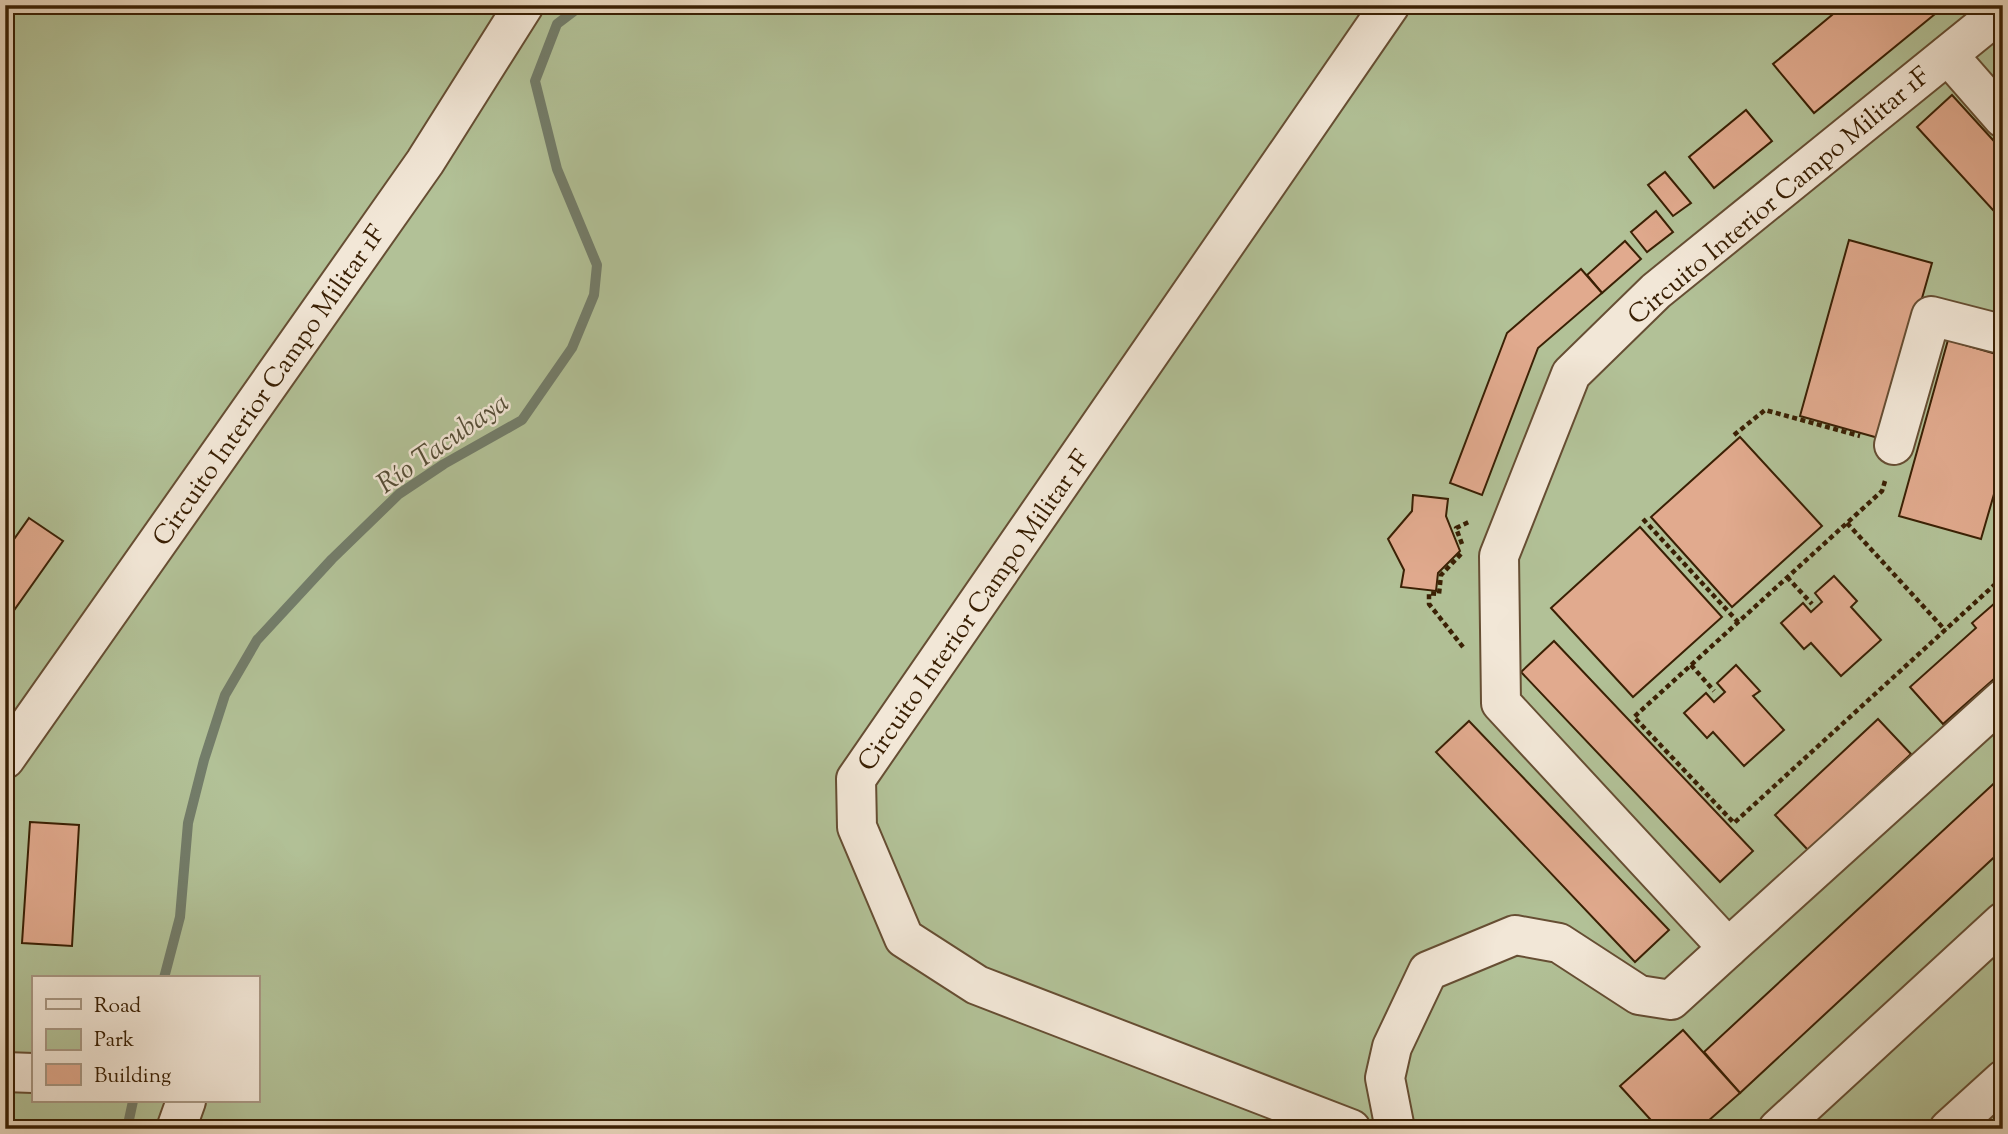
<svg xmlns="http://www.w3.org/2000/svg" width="2008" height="1134" font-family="'Sorts Mill Goudy',serif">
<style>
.green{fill:#b2c197;stroke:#76704e;stroke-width:2;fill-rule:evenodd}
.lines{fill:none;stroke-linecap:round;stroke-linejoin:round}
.stream{stroke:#737d6a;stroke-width:10}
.building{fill:#e1aa8e;stroke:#3a2004;stroke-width:2}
.minor-casing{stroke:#664e33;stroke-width:42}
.path{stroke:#3a2004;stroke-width:4.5;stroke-dasharray:5 3.5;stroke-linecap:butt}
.minor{stroke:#f2e7d7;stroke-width:38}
.labels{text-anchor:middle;stroke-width:5;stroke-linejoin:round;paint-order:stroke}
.street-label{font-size:26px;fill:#3a2004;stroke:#f2e7d7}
.water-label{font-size:28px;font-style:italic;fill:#564e37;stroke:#f2e7d7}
</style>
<rect width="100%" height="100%" fill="#ebdac1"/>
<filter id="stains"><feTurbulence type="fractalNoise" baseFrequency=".00286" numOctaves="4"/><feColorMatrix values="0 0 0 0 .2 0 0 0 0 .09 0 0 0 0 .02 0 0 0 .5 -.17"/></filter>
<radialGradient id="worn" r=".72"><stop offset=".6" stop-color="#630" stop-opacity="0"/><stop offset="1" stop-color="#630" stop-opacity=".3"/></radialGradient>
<!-- green -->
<path class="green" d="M5 5H2003V1129H5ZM33 978H257V1101H33Z"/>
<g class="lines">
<!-- stream -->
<g class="stream">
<polyline points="164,978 180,917 188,823 204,760 225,695 257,640 332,559 399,494 444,464 522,420 572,348 594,295 597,265 557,169 535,81 557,24 582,5"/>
<polyline points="127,1129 133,1101"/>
</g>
</g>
<!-- building -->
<g class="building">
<polygon points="1844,5 1946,5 1814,113 1773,64"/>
<polygon points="1952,95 2003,151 2003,221 1917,127"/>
<polygon points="1746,110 1772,141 1714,188 1689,157"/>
<polygon points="1665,172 1691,203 1673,216 1648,185"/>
<polygon points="1656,211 1673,232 1647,252 1631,232"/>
<polygon points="1849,240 1932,263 1882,439 1800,416"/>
<polygon points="1625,241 1641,259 1602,293 1587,275"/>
<polygon points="1581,269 1602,293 1538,348 1482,495 1450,483 1507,333"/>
<polygon points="1948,340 2003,356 2003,463 1981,539 1899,516"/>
<polygon points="1740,437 1822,526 1732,607 1651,517"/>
<polygon points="1413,495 1448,499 1446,516 1460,551 1438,573 1436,591 1401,587 1404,570 1388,539 1412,511"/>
<polygon points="29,518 63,541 5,623 5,552"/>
<polygon points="1640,527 1722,617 1633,697 1551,608"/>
<polygon points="1834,576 1857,601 1851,607 1881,640 1841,676 1811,643 1804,649 1781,623 1803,603 1811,612 1822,602 1815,593"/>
<polygon points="2003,596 2003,671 1943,724 1910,687 1976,628 1972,623"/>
<polygon points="1554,641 1753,851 1720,882 1521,672"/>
<polygon points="1736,665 1760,691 1753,696 1784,730 1744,766 1713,732 1707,738 1684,713 1706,693 1714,702 1725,692 1717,683"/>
<polygon points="1878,719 1911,754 1808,850 1775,815"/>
<polygon points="1469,721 1669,930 1635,962 1436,752"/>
<polygon points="2003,775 2003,849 1740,1093 1704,1052"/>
<polygon points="30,822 79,825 72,946 22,943"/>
<polygon points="1683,1030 1740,1093 1699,1129 1659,1129 1620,1086"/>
</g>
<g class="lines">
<!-- minor casing -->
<g class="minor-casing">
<g id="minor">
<polyline points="2003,10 1656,291 1571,374 1499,556 1501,703 1728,948 2003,699"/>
<polyline points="1948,55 2003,118"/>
<polyline points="1894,445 1931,316 2001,334 2003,332"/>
<polyline points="5,759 425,162 524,5"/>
<polyline points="5,1072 33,1073"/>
<polyline points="176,1129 186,1101"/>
<polyline points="1351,1129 977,985 904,938 857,827 856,779 1390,5"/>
<polyline points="1395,1129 1385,1078 1392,1047 1428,971 1515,935 1559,943 1639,995 1671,1000 1728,948"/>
<polyline points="1778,1129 2003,922"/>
<polyline points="1949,1129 2003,1080"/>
</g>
</g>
<!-- path -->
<g class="path">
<polyline points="1734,435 1765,410 1860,436"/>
<polyline points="1885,481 1882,491 1634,717 1734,823 2003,577"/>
<polyline points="1643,519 1738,622"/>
<polyline points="1847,523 1945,630"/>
<polyline points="1462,544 1456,528 1471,521"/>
<polyline points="1461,554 1441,575 1439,594 1429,593 1429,604 1463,647"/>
<polyline points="1787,577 1812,604"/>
<polyline points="1691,665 1714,691"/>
</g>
<!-- minor -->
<use href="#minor" class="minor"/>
</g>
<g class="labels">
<!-- street labels -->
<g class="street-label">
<text transform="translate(1778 195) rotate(-40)" y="9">Circuito Interior Campo Militar 1F</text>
<text transform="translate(268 385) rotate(-55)" y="9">Circuito Interior Campo Militar 1F</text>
<text transform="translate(973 610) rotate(-55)" y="9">Circuito Interior Campo Militar 1F</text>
</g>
<!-- water labels -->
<g class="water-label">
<text transform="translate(442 442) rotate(-35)" y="10">Río Tacubaya</text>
</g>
</g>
<!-- margin -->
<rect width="2008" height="1134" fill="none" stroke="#ebdac1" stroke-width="28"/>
<rect x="7" y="7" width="1994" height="1120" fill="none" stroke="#3a2004" stroke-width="3.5"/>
<rect x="14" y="14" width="1980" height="1106" fill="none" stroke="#3a2004" stroke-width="2"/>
<!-- legend -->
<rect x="32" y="976" width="228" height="126" fill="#f2e7d7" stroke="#a89783" stroke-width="2"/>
<rect x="46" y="999" width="35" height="10" fill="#f2e7d7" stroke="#a89783" stroke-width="2"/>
<text x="94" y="1012" font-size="21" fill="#3a2004">Road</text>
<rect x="46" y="1029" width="35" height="21" fill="#b2c197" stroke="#a89783" stroke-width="2"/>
<text x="94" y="1046" font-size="21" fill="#3a2004">Park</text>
<rect x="46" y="1064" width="35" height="21" fill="#e1aa8e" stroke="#a89783" stroke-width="2"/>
<text x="94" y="1082" font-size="21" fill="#3a2004">Building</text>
<rect width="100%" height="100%" filter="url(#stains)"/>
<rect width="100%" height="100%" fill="url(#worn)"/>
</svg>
